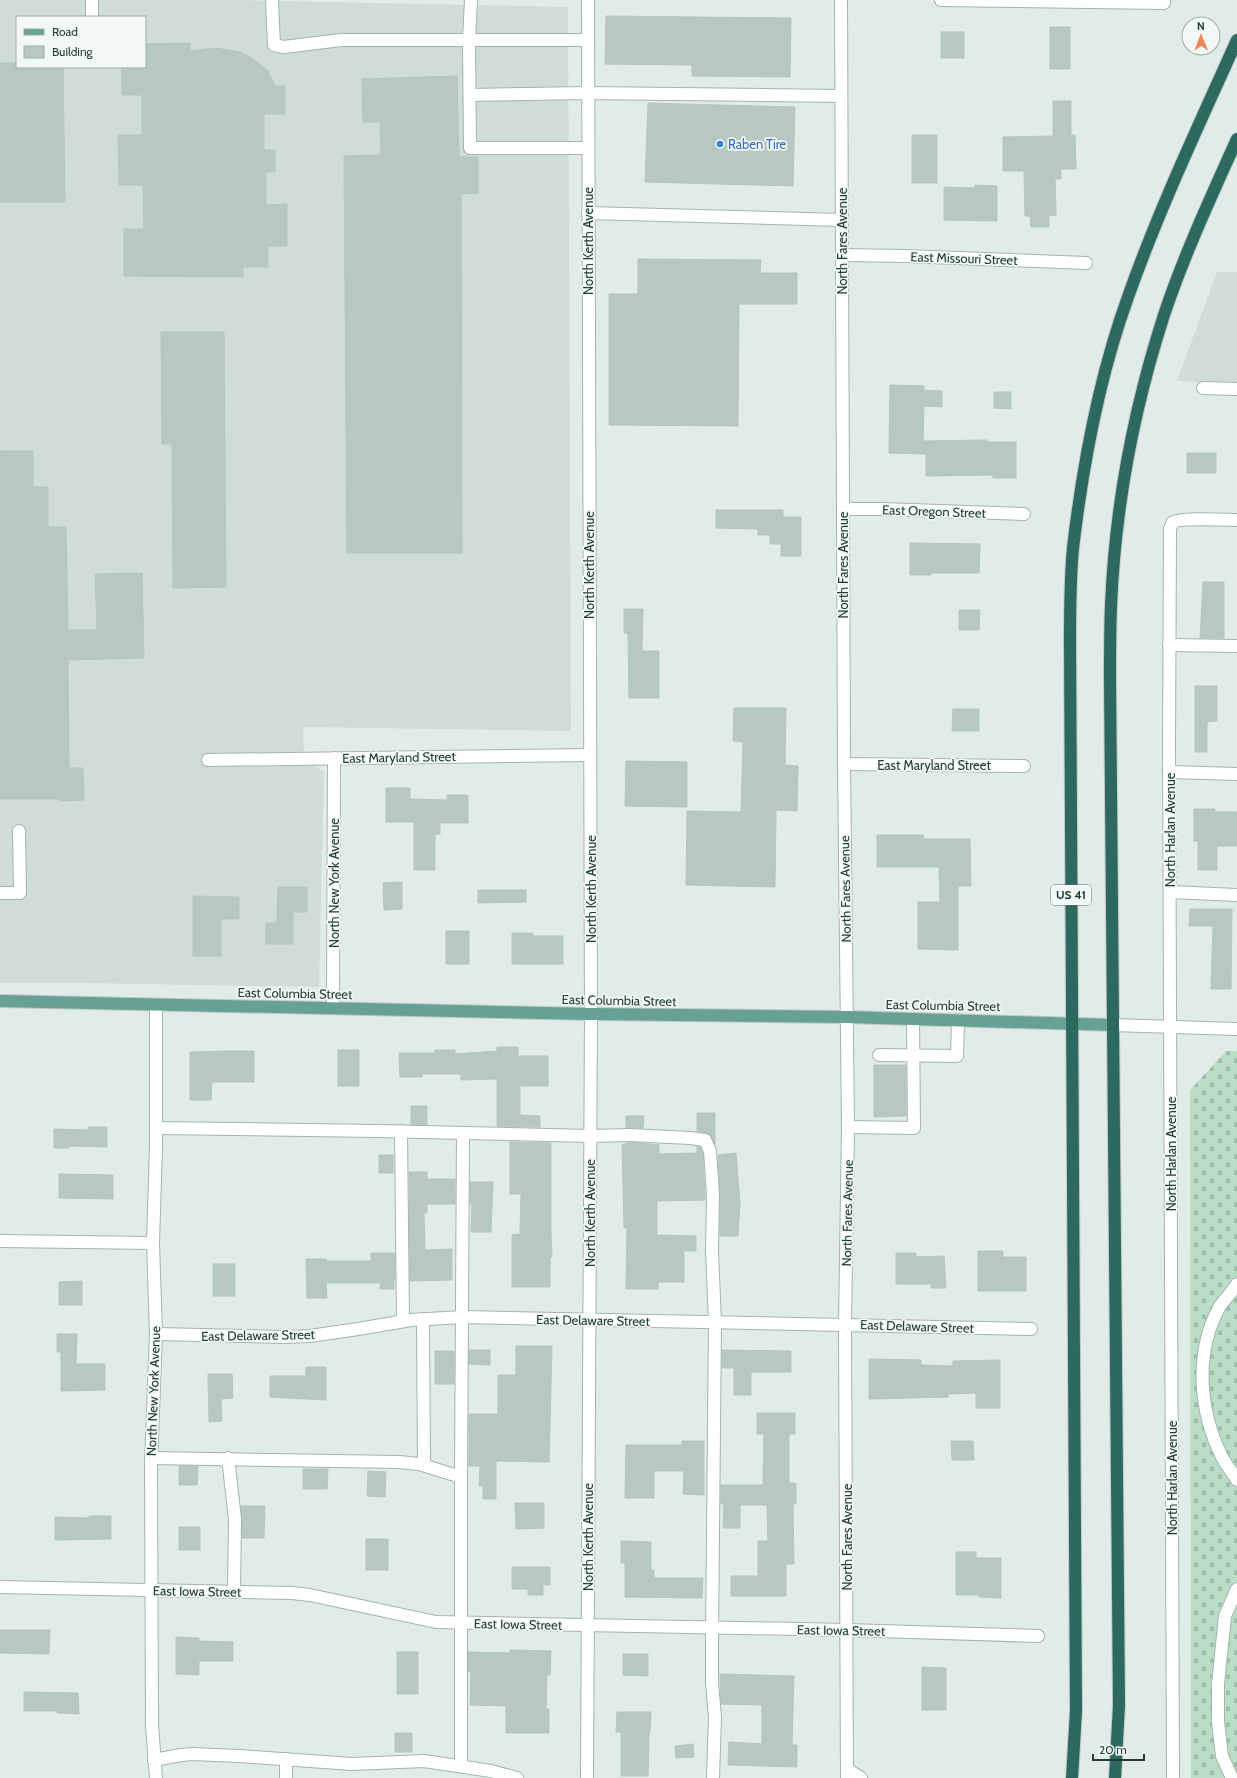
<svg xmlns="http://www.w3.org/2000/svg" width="1237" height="1778" font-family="Cabin,sans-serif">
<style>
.built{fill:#d0dcd7;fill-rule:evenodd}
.cemetery{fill:url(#cemetery-stones)}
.building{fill:#b7c7c1;stroke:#b4c5bf}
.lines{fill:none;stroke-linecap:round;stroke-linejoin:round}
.minor-casing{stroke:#a4b4af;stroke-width:14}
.major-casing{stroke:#c1c9c7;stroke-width:14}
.highway-casing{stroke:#c1c9c7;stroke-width:14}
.minor{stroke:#fff;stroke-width:12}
.major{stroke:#66a194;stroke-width:12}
.highway{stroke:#2d695f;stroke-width:12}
.shop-dot{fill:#3f7fe0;stroke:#f2f8f5;stroke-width:1.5}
.labels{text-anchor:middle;stroke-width:3.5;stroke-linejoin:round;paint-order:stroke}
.shield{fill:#f2f8f5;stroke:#60756f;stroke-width:1}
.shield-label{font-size:12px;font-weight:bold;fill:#223d36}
.shop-label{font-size:13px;fill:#366cbe;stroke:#f2f8f5;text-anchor:start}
.street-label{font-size:13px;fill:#223d36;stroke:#f2f8f5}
</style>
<defs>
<pattern id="cemetery-stones" width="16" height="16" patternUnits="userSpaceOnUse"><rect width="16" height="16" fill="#baddc5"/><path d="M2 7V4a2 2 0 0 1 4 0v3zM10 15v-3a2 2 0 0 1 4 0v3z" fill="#a0bfaa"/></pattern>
</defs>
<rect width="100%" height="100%" fill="#e1ece8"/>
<!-- built -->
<g class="built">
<path d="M0 0H235L568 7 571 731 303 727 304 759 324 772 319 987 84 983H0ZM17 17H145V67H17Z"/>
<polygon points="1217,272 1237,272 1237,384 1177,381"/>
</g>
<!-- cemetery -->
<polygon class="cemetery" points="1226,1051 1237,1051 1237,1778 1191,1778 1190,1090"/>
<!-- building -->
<g class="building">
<polygon points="606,16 791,18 790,77 692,76 692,65 605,64"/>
<rect x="1050" y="27" width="20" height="42"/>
<rect x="941" y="32" width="23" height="26"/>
<polygon points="190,43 190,51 215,48 240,52 250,57 267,70 275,86 285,86 285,114 264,114 264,150 275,150 275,172 266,172 266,205 287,204 287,246 268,246 268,267 243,267 243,277 124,276 124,229 144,229 143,185 119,185 118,135 142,135 142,95 122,95 122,67 145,67 145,44"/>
<polygon points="0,63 17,63 17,67 63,67 65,202 0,202"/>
<polygon points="457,76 459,157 478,157 478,193 461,194 462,553 347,553 344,156 381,155 380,122 363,122 362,79"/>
<polygon points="1053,101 1071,101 1071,135 1075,135 1076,169 1061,169 1061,179 1055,179 1056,215 1049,216 1049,227 1031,227 1030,216 1025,216 1024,171 1003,171 1003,137 1053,136"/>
<polygon points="648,103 795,107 793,186 645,182"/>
<rect x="912" y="135" width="25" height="48"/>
<polygon points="975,185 997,186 997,221 944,220 944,187 975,188"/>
<polygon points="638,259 761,260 760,273 797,273 797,304 739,304 738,426 609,425 609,294 638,294"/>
<polygon points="161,332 224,332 226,587 173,588 172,444 162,444"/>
<polygon points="890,385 924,386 924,390 942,391 942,407 924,406 923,441 987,440 987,442 1016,442 1016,478 993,478 993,475 926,476 926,454 889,453"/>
<polygon points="994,392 1011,392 1011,409 994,408"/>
<polygon points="0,451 33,451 33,487 48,487 48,527 66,527 68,630 97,630 95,574 142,573 144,658 68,660 69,768 83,768 84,800 60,801 60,799 0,799"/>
<rect x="1187" y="453" width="29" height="20"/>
<polygon points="716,510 783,510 783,517 801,517 801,556 781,556 781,544 770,544 770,535 758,535 758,529 716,528"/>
<polygon points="910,543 980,544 979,573 931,573 931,575 910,575"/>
<polygon points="1203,582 1224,582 1224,638 1200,638"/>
<polygon points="624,609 643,609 642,651 659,651 659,698 629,698 628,633 624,633"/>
<polygon points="959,610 980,610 979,630 959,630"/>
<polygon points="1195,686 1217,686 1217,721 1207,722 1207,752 1195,752"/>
<polygon points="734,708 786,708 785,765 798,766 797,811 776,810 775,887 686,885 687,811 741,812 743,742 733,741"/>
<polygon points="953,709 979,709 979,731 952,731"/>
<polygon points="626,761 687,762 687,807 625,806"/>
<polygon points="386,788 410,788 410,799 447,800 447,795 468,795 468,823 440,823 440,834 435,834 435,870 414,870 414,822 386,822"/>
<polygon points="1194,809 1215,809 1214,812 1237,812 1237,846 1217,846 1217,870 1198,870 1198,841 1194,841"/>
<polygon points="877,835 923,835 924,839 970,839 971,886 958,886 958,950 918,949 918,902 940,902 939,867 877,867"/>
<polygon points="402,882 402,909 384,910 383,883"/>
<polygon points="278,887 307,887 307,912 293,912 293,944 266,944 266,923 277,923"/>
<polygon points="478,890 526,890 526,902 478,903"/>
<polygon points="193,896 239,897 239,919 221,919 221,956 193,956"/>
<polygon points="1190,909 1232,909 1231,989 1211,989 1213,926 1189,926"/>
<rect x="446" y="931" width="23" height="33"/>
<polygon points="512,933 533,933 533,936 563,936 563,964 512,964"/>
<polygon points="497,1047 518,1047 518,1056 548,1056 548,1086 520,1086 520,1115 540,1116 540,1127 497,1126 497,1079 461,1080 461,1074 422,1074 422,1077 400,1077 399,1053 435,1053 435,1050 455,1050 455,1054 497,1051"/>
<rect x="338" y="1050" width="21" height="36"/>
<polygon points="227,1051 254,1051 254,1082 212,1082 211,1100 190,1100 190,1052"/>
<polygon points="874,1065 906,1065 906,1116 874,1117"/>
<polygon points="411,1106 427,1106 427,1125 411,1124"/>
<polygon points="697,1113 715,1113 715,1144 709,1134 697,1131"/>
<polygon points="626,1116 644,1116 643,1128 626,1128"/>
<polygon points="88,1127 107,1127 107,1147 69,1146 69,1148 54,1148 54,1129 88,1130"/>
<polygon points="510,1142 551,1143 551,1233 552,1257 550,1257 550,1287 512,1287 512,1235 520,1234 521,1194 510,1194"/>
<polygon points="630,1142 659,1145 659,1154 697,1153 697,1146 700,1147 703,1153 705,1200 657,1201 657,1235 696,1236 696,1251 684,1251 684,1282 658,1282 658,1289 626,1289 627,1228 624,1228 622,1145"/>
<polygon points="736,1153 740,1203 738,1236 720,1236 720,1194 718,1155"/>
<rect x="379" y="1155" width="14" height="18"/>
<polygon points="409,1172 427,1172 427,1179 455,1179 455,1204 427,1204 427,1213 424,1213 425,1250 452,1249 452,1280 410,1281"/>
<polygon points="59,1174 113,1175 113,1199 59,1198"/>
<polygon points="470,1182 493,1182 491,1232 471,1232 472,1204 470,1204"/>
<polygon points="978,1251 1003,1251 1003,1257 1026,1257 1026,1291 978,1291"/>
<polygon points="371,1253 395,1253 395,1281 394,1281 394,1289 380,1289 380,1283 326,1283 327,1298 307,1298 306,1259 326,1259 326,1261 371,1261"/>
<polygon points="896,1253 916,1253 916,1257 944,1256 946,1288 931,1288 931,1284 896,1284"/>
<rect x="213" y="1264" width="22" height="32"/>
<polygon points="82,1281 82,1305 59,1305 59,1282"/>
<polygon points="57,1334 77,1334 76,1364 105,1364 105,1390 61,1391 61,1352 57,1352"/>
<polygon points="516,1346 552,1346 549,1462 496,1461 496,1499 483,1499 483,1486 479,1486 480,1466 469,1466 469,1414 498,1414 498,1375 516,1375"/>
<polygon points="469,1350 490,1350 490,1365 469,1364"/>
<polygon points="722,1350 791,1351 791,1372 751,1372 751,1395 734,1395 734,1368 722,1368"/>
<rect x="435" y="1351" width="19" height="33"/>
<polygon points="869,1359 921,1360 921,1365 953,1366 953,1361 1000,1360 1000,1408 976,1408 976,1393 948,1394 948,1397 869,1399"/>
<polygon points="306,1367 326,1367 326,1400 270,1397 270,1376 306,1376"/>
<polygon points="208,1374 232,1374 233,1398 221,1399 222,1421 209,1422"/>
<polygon points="757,1413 795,1413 795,1434 789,1434 789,1483 796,1483 796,1504 793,1504 794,1564 786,1564 786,1596 731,1596 731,1576 758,1576 758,1541 768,1541 767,1505 740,1505 740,1528 723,1528 724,1504 721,1504 721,1485 763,1485 764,1434 757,1434"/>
<polygon points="682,1441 704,1441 704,1495 683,1494 684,1471 654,1471 654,1498 625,1498 626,1445 682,1445"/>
<polygon points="951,1441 973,1441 974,1460 952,1460"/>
<polygon points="179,1466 198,1466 197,1485 179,1485"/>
<polygon points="303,1469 328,1469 327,1489 303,1489"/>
<polygon points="368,1471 386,1472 385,1497 367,1496"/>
<polygon points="515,1503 544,1503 544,1528 516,1529"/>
<polygon points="241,1506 265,1506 264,1538 242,1538"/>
<polygon points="89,1516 111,1516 111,1539 55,1540 55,1517 89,1518"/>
<rect x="179" y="1527" width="21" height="23"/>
<rect x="366" y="1539" width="22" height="31"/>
<polygon points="621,1541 651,1542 651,1570 654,1570 654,1578 703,1578 702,1598 625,1597 625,1563 621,1563"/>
<polygon points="956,1552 976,1552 976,1558 1001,1558 1001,1598 979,1597 979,1595 956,1595"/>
<polygon points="512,1567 550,1567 550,1585 543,1585 543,1595 528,1595 528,1589 512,1589"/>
<polygon points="0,1630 50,1630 49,1654 0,1653"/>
<polygon points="176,1637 199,1638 199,1641 233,1642 233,1661 199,1661 199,1675 176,1674"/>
<polygon points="510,1650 551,1651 550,1675 547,1675 546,1709 549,1709 549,1733 506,1733 506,1706 470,1705 471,1672 468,1672 468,1652 510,1653"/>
<rect x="397" y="1652" width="21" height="42"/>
<polygon points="623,1654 648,1654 648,1676 623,1675"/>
<polygon points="922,1667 946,1668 946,1710 922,1710"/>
<polygon points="720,1674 794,1676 792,1745 797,1745 797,1767 728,1765 729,1742 762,1744 762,1705 721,1704"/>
<polygon points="24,1692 78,1693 79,1714 57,1713 57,1711 24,1711"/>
<polygon points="617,1712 651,1712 650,1733 649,1733 648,1776 621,1776 621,1732 616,1732"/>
<rect x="395" y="1733" width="17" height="19"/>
<polygon points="693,1744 694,1757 676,1758 675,1746"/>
</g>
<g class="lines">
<!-- minor casing -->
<g class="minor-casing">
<g id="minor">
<polyline points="272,0 274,45 284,47 341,40 588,40"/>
<polyline points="471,0 469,40 470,148 588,148"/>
<polyline points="841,0 844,764 848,1127 845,1324 847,1778"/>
<polyline points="941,0 1164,3 1164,0"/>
<polyline points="92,17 92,0"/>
<polyline points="470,95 587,93 841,96"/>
<polyline points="588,213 842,220"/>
<polyline points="842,255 905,256 1086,263"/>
<polyline points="1203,388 1237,389"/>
<polyline points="843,509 881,509 1024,514"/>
<polyline points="1169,645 1237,646"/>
<polyline points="208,760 590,755"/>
<polyline points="844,764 1024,766"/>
<polyline points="1170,772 1237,774"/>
<polyline points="1170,892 1237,895"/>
<polyline points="0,893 20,893 19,831"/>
<polyline points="333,1008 334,758"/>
<polyline points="1113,1025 1237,1029"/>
<polyline points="879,1055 957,1056 958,1020"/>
<polyline points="848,1127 914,1128 913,1019"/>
<polyline points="156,1128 377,1131 591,1136 630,1135 690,1138 705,1140 710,1151 713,1194 712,1251 715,1322 712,1638 712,1683 715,1717 713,1778"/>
<polyline points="401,1131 403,1321"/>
<polyline points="0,1241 153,1243"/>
<path d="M1237 1284C1232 1292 1225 1299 1220 1306 1194 1352 1199 1411 1222 1457 1226 1465 1232 1472 1237 1480"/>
<polyline points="423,1319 424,1465"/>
<polyline points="156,1334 284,1337 310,1336 358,1329 411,1320 463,1317 1031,1329"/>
<polyline points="151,1458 399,1462 419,1464 461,1477"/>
<polyline points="228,1458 235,1519 234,1592"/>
<polyline points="0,1587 292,1593 310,1595 436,1622 847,1630 1038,1636"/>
<polyline points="154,1760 181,1755 193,1754 239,1756 352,1764 424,1761 491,1771 517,1778"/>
<polyline points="461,1766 461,1477 463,1133"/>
<polyline points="847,1769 861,1778"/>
<polyline points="156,1778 152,1725 151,1465 156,1334 153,1243 156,1147 156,1005"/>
<polyline points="286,1778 286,1759"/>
<polyline points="587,1778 591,1014 588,0"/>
<path d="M1173 1778 1169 744 1170 529C1170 529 1172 524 1172 523 1178 517 1227 520 1237 520"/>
<polyline points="1232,1778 1222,1756 1218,1722 1218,1684 1225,1616 1237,1589"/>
</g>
</g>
<!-- major casing -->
<g class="major-casing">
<polyline id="major" points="0,1001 591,1014 847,1017 1113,1025"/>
</g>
<!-- highway casing -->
<g class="highway-casing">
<g id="highway">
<path d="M1072 1778 1076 1711 1070 643C1070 611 1070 579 1073 548 1083 463 1099 377 1128 297 1159 209 1199 125 1237 40"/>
<path d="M1115 1778 1119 1705 1110 678C1110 654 1110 630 1111 606 1115 507 1134 408 1164 315 1184 255 1211 197 1237 139"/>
</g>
</g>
<!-- minor -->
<use href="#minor" class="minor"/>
<!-- major -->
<use href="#major" class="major"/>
<!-- highway -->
<use href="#highway" class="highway"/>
</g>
<!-- markers -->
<circle class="shop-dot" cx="720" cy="144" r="4"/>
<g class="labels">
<!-- shield labels -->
<rect class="shield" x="1051" y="885" width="40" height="20" rx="3"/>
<g class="shield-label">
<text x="1071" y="899">US 41</text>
</g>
<!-- shop labels -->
<g class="shop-label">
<text x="728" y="149">Raben Tire</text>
</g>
<!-- street labels -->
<g class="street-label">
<text transform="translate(588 241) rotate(-90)" y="5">North Kerth Avenue</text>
<text transform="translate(842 241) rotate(-90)" y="5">North Fares Avenue</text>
<text transform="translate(964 258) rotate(2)" y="5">East Missouri Street</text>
<text transform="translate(934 511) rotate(2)" y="5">East Oregon Street</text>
<text transform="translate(589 565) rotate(-90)" y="5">North Kerth Avenue</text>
<text transform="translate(843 565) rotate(-90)" y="5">North Fares Avenue</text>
<text transform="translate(399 757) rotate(-1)" y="5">East Maryland Street</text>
<text x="934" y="770">East Maryland Street</text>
<text transform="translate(1170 830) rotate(-90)" y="5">North Harlan Avenue</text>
<text transform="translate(334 883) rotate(-90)" y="5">North New York Avenue</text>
<text transform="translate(591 889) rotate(-90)" y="5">North Kerth Avenue</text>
<text transform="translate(845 889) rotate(-91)" y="5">North Fares Avenue</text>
<text transform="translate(295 993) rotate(1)" y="5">East Columbia Street</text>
<text transform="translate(619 1000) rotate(1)" y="5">East Columbia Street</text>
<text transform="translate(943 1005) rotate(1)" y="5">East Columbia Street</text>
<text transform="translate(1171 1154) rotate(-90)" y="5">North Harlan Avenue</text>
<text transform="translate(590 1213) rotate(-90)" y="5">North Kerth Avenue</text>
<text transform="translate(847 1213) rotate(-89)" y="5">North Fares Avenue</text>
<text transform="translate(593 1320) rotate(1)" y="5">East Delaware Street</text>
<text transform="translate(917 1326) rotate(2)" y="5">East Delaware Street</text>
<text transform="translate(258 1335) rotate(-1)" y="5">East Delaware Street</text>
<text transform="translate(153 1391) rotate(-88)" y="5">North New York Avenue</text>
<text transform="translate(1172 1478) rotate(-90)" y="5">North Harlan Avenue</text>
<text transform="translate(588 1537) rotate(-90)" y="5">North Kerth Avenue</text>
<text transform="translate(847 1537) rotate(-90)" y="5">North Fares Avenue</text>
<text transform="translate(197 1591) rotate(1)" y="5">East Iowa Street</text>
<text transform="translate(518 1624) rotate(1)" y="5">East Iowa Street</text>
<text transform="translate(841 1630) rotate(1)" y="5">East Iowa Street</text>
</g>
</g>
<!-- legend -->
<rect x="16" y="16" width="130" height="52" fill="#f2f8f5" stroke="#9fada9"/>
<rect x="24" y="29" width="20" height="6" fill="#66a194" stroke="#9fada9"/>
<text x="52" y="36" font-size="12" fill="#223d36">Road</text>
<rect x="24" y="46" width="20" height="12" fill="#b7c7c1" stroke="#9fada9"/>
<text x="52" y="56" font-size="12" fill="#223d36">Building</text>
<!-- north arrow -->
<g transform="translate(1201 36) rotate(359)"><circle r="19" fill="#f2f8f5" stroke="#9fada9"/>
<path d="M0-3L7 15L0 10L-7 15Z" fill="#f1855a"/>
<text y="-6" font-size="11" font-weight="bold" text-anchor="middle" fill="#223d36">N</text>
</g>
<!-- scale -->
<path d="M1093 1754v6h51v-6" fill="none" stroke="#223d36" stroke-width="2"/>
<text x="1099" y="1754" font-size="12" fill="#223d36" stroke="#f2f8f5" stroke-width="3" paint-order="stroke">20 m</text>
</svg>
